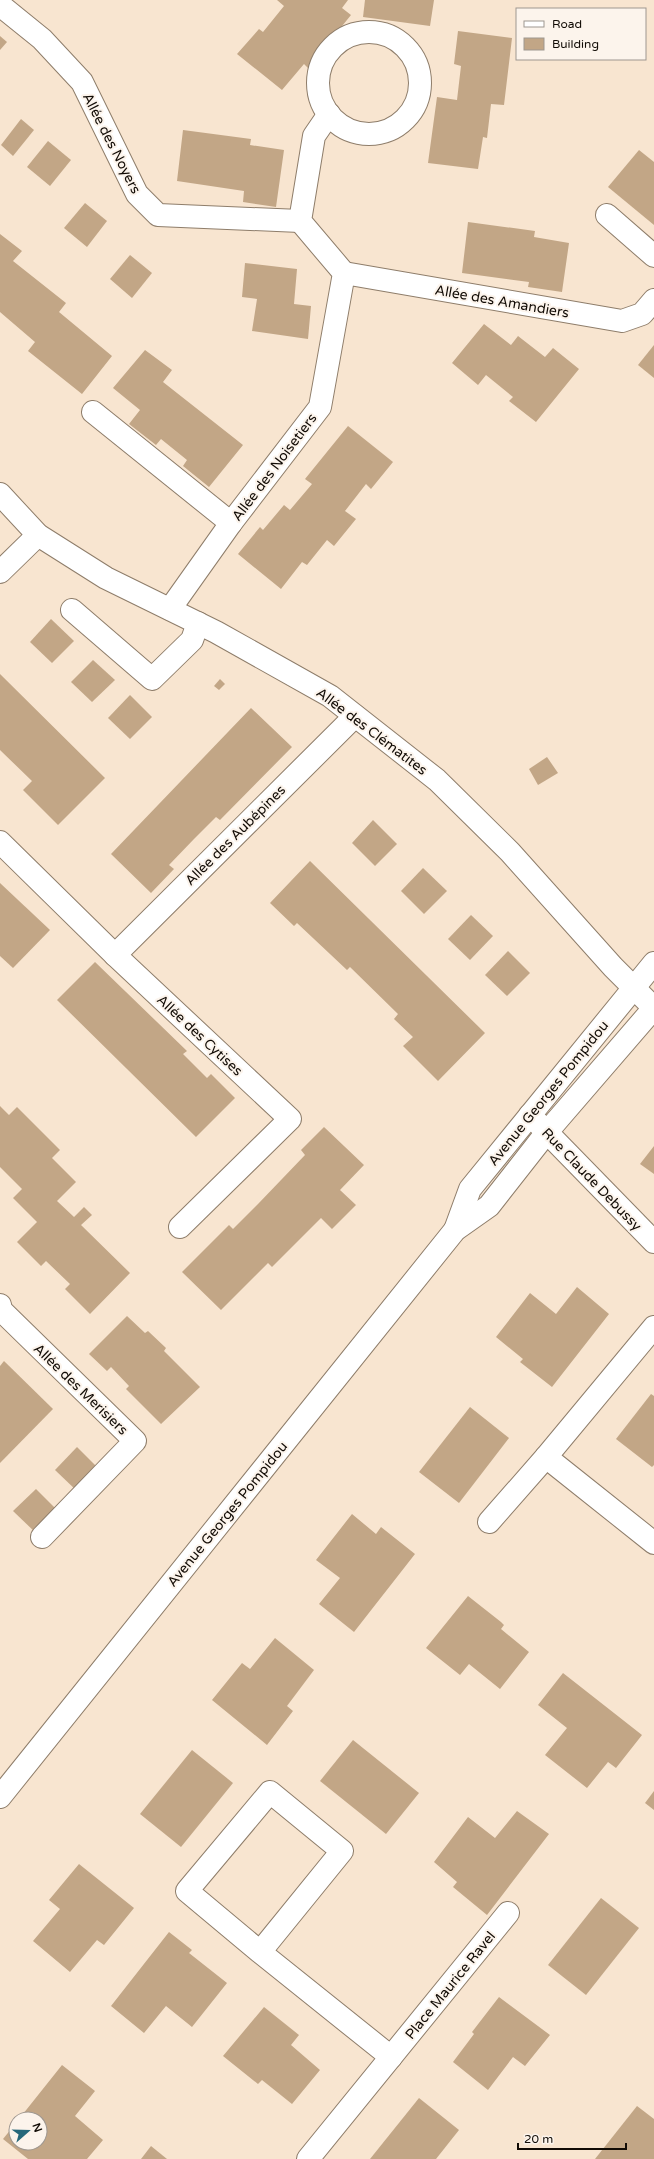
<svg xmlns="http://www.w3.org/2000/svg" width="654" height="2159" font-family="'Varela Round',sans-serif">
<style>
.building{fill:#c2a686}
.lines{fill:none;stroke-linecap:round;stroke-linejoin:round}
.minor-casing{stroke:#8e7d6a;stroke-width:24}
.tertiary-casing{stroke:#8e7d6a;stroke-width:24}
.minor{stroke:#fff;stroke-width:22}
.tertiary{stroke:#fff;stroke-width:22}
.labels{text-anchor:middle;stroke-width:4;stroke-linejoin:round;paint-order:stroke}
.street-label{font-size:14px;fill:#110b05;stroke:#fcf4ec}
</style>
<rect width="100%" height="100%" fill="#f8e5d0"/>
<!-- building -->
<g class="building">
<polygon points="277,0 348,0 342,8 351,15 308,68 304,64 282,90 237,54 259,29 263,32 284,6"/>
<polygon points="365,0 434,0 430,26 363,17"/>
<polygon points="458,31 512,38 504,105 491,104 487,138 483,137 478,169 428,163 437,97 457,100 461,66 454,64"/>
<polygon points="0,36 7,42 0,50"/>
<polygon points="21,119 34,130 13,156 1,145"/>
<polygon points="183,130 251,139 250,145 284,150 276,207 243,202 244,191 177,181"/>
<polygon points="48,141 71,160 50,186 27,167"/>
<polygon points="639,150 654,162 654,225 608,187"/>
<polygon points="85,203 107,221 87,247 64,228"/>
<polygon points="468,222 535,231 534,237 569,243 562,292 528,287 529,282 462,273"/>
<polygon points="0,234 22,251 13,261 66,303 59,312 112,356 82,394 28,351 35,342 0,312"/>
<polygon points="130,255 152,273 132,298 110,279"/>
<polygon points="245,263 297,269 294,304 311,306 308,339 252,331 257,299 242,297"/>
<polygon points="484,324 511,345 518,336 545,357 553,348 579,369 536,422 509,401 513,397 486,375 478,385 452,363"/>
<polygon points="654,345 654,378 638,365"/>
<polygon points="145,350 172,370 163,382 243,445 209,487 183,466 187,460 161,439 156,445 129,424 140,410 113,388"/>
<polygon points="348,426 393,462 371,489 366,484 345,511 356,519 334,546 327,540 307,565 302,562 281,589 238,554 260,527 263,530 284,505 290,510 312,484 305,479"/>
<polygon points="51,619 74,641 52,663 30,642"/>
<polygon points="93,660 115,680 92,702 71,682"/>
<polygon points="0,674 105,778 58,825 23,790 32,781 0,750"/>
<polygon points="220,679 225,684 219,690 214,686"/>
<polygon points="130,695 152,717 130,739 108,718"/>
<polygon points="251,708 292,747 220,820 216,817 194,839 169,865 174,869 151,893 111,854"/>
<polygon points="547,757 558,773 538,785 529,769"/>
<polygon points="373,820 397,844 375,866 352,843"/>
<polygon points="310,861 485,1033 438,1081 403,1046 413,1037 394,1019 398,1014 350,967 347,970 297,923 294,926 270,903"/>
<polygon points="423,868 447,891 424,914 401,891"/>
<polygon points="0,883 50,930 13,968 0,956"/>
<polygon points="471,915 493,936 470,960 448,939"/>
<polygon points="508,951 530,973 507,996 485,975"/>
<polygon points="95,962 187,1051 183,1054 207,1078 211,1074 235,1098 196,1137 57,1000"/>
<polygon points="0,1106 9,1115 17,1107 60,1150 52,1158 76,1182 57,1201 74,1217 84,1207 92,1215 81,1225 130,1273 90,1314 65,1289 70,1284 46,1261 41,1266 17,1242 37,1222 13,1198 22,1189 0,1167"/>
<polygon points="324,1127 364,1165 340,1190 356,1205 332,1229 321,1218 272,1267 268,1263 221,1310 182,1272 229,1225 233,1229 258,1204 305,1155 301,1150"/>
<polygon points="654,1146 654,1174 640,1164"/>
<polygon points="577,1287 609,1314 552,1387 520,1362 523,1359 496,1337 530,1293 556,1314"/>
<polygon points="127,1316 145,1333 148,1331 166,1348 164,1351 200,1387 161,1424 126,1389 129,1386 111,1367 107,1371 89,1354"/>
<polygon points="4,1361 53,1409 0,1463 0,1366"/>
<polygon points="651,1394 654,1396 654,1465 652,1467 616,1439"/>
<polygon points="470,1407 509,1438 459,1503 419,1472"/>
<polygon points="77,1447 100,1470 78,1492 55,1470"/>
<polygon points="36,1489 59,1512 37,1534 13,1511"/>
<polygon points="352,1514 376,1534 381,1527 415,1554 354,1632 319,1604 340,1578 316,1560"/>
<polygon points="468,1596 501,1622 504,1625 501,1629 529,1652 500,1689 469,1664 460,1675 426,1648"/>
<polygon points="275,1638 314,1670 287,1706 293,1711 267,1745 212,1700 242,1663 250,1669"/>
<polygon points="563,1673 642,1735 616,1768 608,1762 587,1788 545,1755 567,1728 538,1705"/>
<polygon points="353,1740 419,1793 386,1834 320,1781"/>
<polygon points="192,1750 233,1783 181,1847 140,1814"/>
<polygon points="654,1791 654,1810 645,1803"/>
<polygon points="517,1811 549,1834 487,1915 453,1887 457,1882 434,1862 468,1817 495,1838"/>
<polygon points="79,1864 134,1908 104,1945 97,1940 70,1972 33,1941 60,1909 49,1900"/>
<polygon points="601,1898 639,1928 586,1995 548,1965"/>
<polygon points="169,1932 192,1950 189,1953 227,1983 192,2027 166,2006 144,2033 111,2006"/>
<polygon points="499,1997 550,2035 525,2066 513,2057 488,2090 453,2062 474,2034 472,2032"/>
<polygon points="264,2007 299,2035 291,2045 320,2070 292,2104 262,2080 258,2084 223,2056"/>
<polygon points="62,2065 95,2091 75,2116 103,2140 87,2159 28,2159 3,2139 16,2123 16,2143 40,2143 40,2119 19,2119"/>
<polygon points="419,2098 459,2130 436,2159 370,2159"/>
<polygon points="637,2106 654,2119 654,2159 595,2159"/>
<polygon points="151,2146 167,2159 141,2159"/>
</g>
<g class="lines">
<!-- minor casing -->
<g class="minor-casing">
<g id="minor">
<polyline points="0,5 42,39 82,82 137,194 158,215 300,221"/>
<circle cx="369" cy="83" r="51"/>
<polyline points="607,215 654,256"/>
<polyline points="344,273 622,321 642,314 654,300"/>
<polyline points="93,412 231,523"/>
<polyline points="0,494 38,535 106,578 216,632 330,696 437,780 510,852 613,967 654,1008"/>
<polyline points="0,572 38,535"/>
<polyline points="170,609 231,523 320,407 344,273 300,221 314,136 329,114"/>
<polyline points="72,610 152,679 192,640 198,623"/>
<polyline points="0,842 115,955 290,1119 180,1227"/>
<polyline points="115,955 355,716"/>
<polyline points="530,1115 654,1242"/>
<polyline points="0,1305 1,1310 135,1441 42,1537"/>
<polyline points="546,1457 654,1543"/>
<polyline points="489,1522 546,1457 654,1327"/>
<polyline points="260,1952 187,1891 270,1792 342,1851 260,1952 391,2057"/>
<polyline points="308,2159 508,1913"/>
</g>
</g>
<!-- tertiary casing -->
<g class="tertiary-casing">
<g id="tertiary">
<polyline points="455,1230 470,1189 654,963"/>
<polyline points="0,1797 455,1230 489,1206 547,1132 654,1008"/>
</g>
</g>
<!-- minor -->
<use href="#minor" class="minor"/>
<!-- tertiary -->
<use href="#tertiary" class="tertiary"/>
</g>
<g class="labels">
<!-- street labels -->
<g class="street-label">
<text transform="translate(112 143) rotate(63)" y="5">Allée des Noyers</text>
<text transform="translate(502 301) rotate(10)" y="5">Allée des Amandiers</text>
<text transform="translate(274 467) rotate(-53)" y="5">Allée des Noisetiers</text>
<text transform="translate(372 731) rotate(37)" y="5">Allée des Clématites</text>
<text transform="translate(235 835) rotate(-45)" y="5">Allée des Aubépines</text>
<text transform="translate(200 1035) rotate(43)" y="5">Allée des Cytises</text>
<text transform="translate(548 1093) rotate(-51)" y="5">Avenue Georges Pompidou</text>
<text transform="translate(592 1179) rotate(46)" y="5">Rue Claude Debussy</text>
<text transform="translate(81 1389) rotate(44)" y="5">Allée des Merisiers</text>
<text transform="translate(227 1514) rotate(-51)" y="5">Avenue Georges Pompidou</text>
<text transform="translate(450 1985) rotate(-51)" y="5">Place Maurice Ravel</text>
</g>
</g>
<!-- legend -->
<rect x="516" y="8" width="130" height="52" fill="#fcf4ec" stroke="#9e9790"/>
<rect x="524" y="21" width="20" height="6" fill="#ffffff" stroke="#9e9790"/>
<text x="552" y="28" font-size="12" fill="#110b05">Road</text>
<rect x="524" y="38" width="20" height="12" fill="#c2a686" stroke="#9e9790"/>
<text x="552" y="48" font-size="12" fill="#110b05">Building</text>
<!-- north arrow -->
<g transform="translate(28 2131) rotate(70)"><circle r="19" fill="#fcf4ec" stroke="#9e9790"/>
<path d="M0-3L7 15L0 10L-7 15Z" fill="#26687b"/>
<text y="-6" font-size="11" font-weight="bold" text-anchor="middle" fill="#110b05">N</text>
</g>
<!-- scale -->
<path d="M518 2143v6h108v-6" fill="none" stroke="#110b05" stroke-width="2"/>
<text x="524" y="2143" font-size="12" fill="#110b05" stroke="#fcf4ec" stroke-width="3" paint-order="stroke">20 m</text>
</svg>
